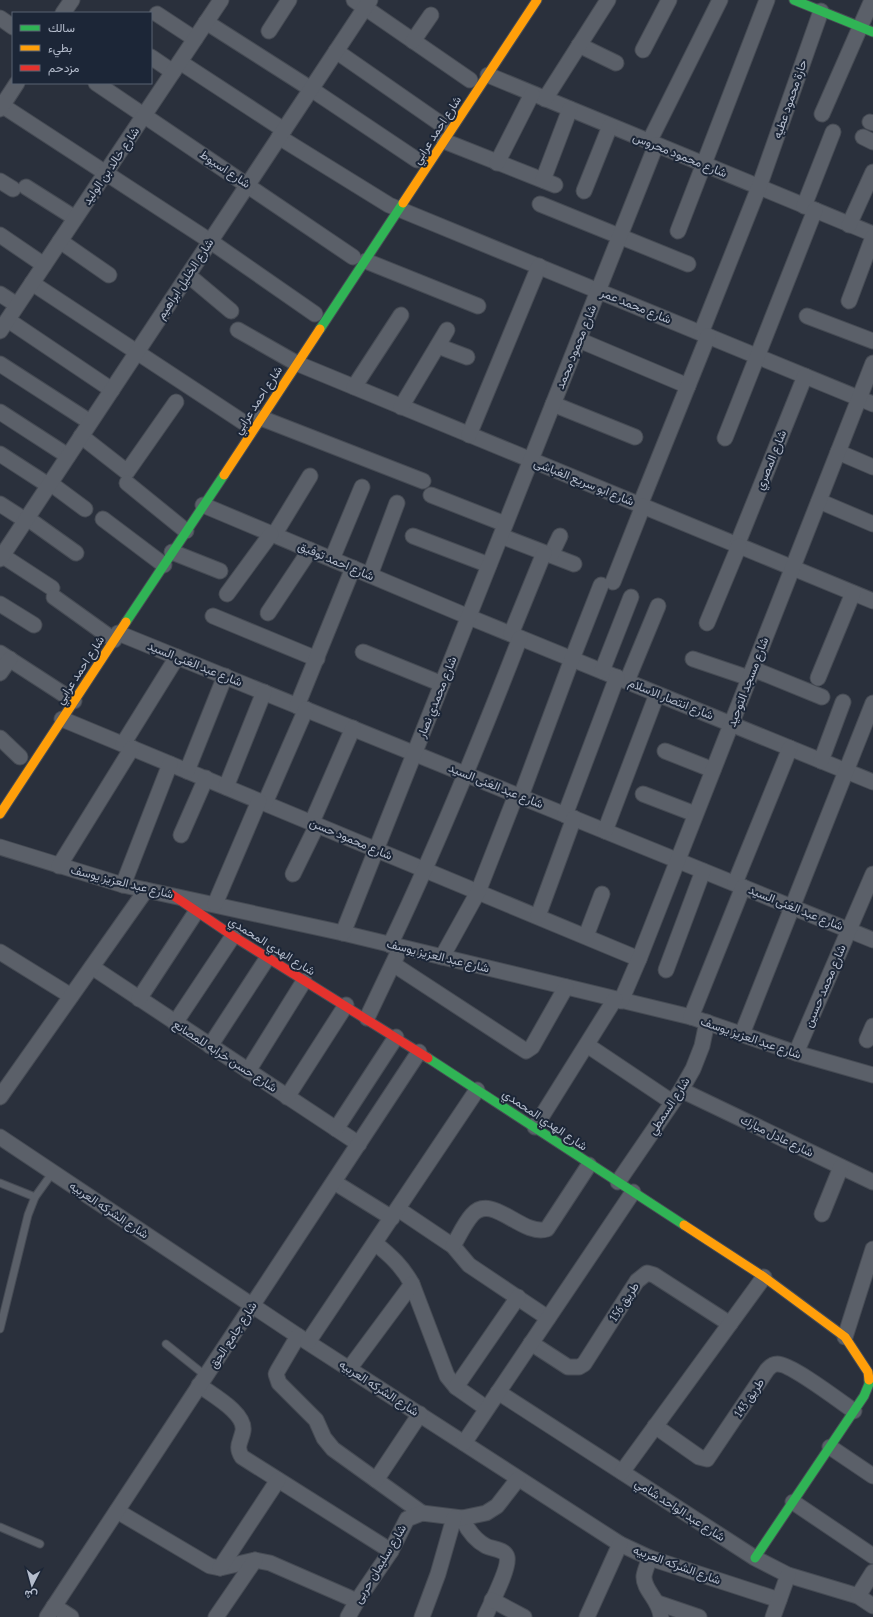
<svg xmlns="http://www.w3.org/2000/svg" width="873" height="1617" font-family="'PT Sans Narrow',Vazirmatn,sans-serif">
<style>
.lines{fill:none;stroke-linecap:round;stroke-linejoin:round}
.lane-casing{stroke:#464b54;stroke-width:9}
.street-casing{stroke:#464b54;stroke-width:17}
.fast-casing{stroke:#464b54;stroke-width:11}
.slow-casing{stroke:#464b54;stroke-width:11}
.jam-casing{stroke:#464b54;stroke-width:11}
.lane{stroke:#5b6069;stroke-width:7}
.street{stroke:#5b6069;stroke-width:15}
.fast{stroke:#30b455;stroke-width:9}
.slow{stroke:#ff9f0a;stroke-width:9}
.jam{stroke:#e5322d;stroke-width:9}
.labels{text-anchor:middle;stroke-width:4;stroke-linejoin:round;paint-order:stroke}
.street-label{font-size:12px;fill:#b4bccc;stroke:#1c2637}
</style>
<rect width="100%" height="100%" fill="#2a303c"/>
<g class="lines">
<!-- lane casing -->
<g class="lane-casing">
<g id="lane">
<polyline points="0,1183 35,1197"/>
<polyline points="0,1329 28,1215 35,1197 53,1172"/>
<polyline points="166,1344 206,1376"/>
<polyline points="0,1527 40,1544"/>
</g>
</g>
<!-- street casing -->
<g class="street-casing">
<g id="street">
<polyline points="354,0 470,80"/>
<polyline points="63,13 72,0"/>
<polyline points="157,14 195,39"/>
<polyline points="0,18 13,27"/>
<polyline points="206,22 311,89 417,160"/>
<polyline points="269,31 289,0"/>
<polyline points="413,41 431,15"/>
<polyline points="579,45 616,63"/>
<polyline points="643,50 669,0"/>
<polyline points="336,51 441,124"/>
<polyline points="151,57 173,72"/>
<polyline points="180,62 284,130"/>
<polyline points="488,75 873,234"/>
<polyline points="96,83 353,257"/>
<polyline points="545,99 608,0"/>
<polyline points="0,104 210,241 315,314"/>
<polyline points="0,109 17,83"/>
<polyline points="822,114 872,0"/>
<polyline points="870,122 873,123"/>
<polyline points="279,137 389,205 873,404"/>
<polyline points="863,137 873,142"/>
<polyline points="444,141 555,185"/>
<polyline points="649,142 720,0"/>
<polyline points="497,163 532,94"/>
<polyline points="543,180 570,109"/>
<polyline points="0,181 13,189"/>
<polyline points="26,187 75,218"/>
<polyline points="584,191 610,126"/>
<polyline points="540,204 688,264"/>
<polyline points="804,206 833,132"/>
<polyline points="849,225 873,172"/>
<polyline points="678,231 767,0"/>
<polyline points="0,235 44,265"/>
<polyline points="60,241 109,275"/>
<polyline points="366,261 478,306"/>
<polyline points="188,275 231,311"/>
<polyline points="32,283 243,422"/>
<polyline points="0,294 17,305"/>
<polyline points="849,301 873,237"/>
<polyline points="807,316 873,341"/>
<polyline points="8,320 112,390"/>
<polyline points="238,330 296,363 873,601"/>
<polyline points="0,331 221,0"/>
<polyline points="701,333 759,187 821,11"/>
<polyline points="579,340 688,386"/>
<polyline points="438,346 467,357"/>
<polyline points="0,364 90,422"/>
<polyline points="354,387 401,315"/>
<polyline points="553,404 635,437"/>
<polyline points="401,407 447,330"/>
<polyline points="0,412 68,456"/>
<polyline points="261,418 423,481"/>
<polyline points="469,435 539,266"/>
<polyline points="81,436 127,472 176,402"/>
<polyline points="725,438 815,210"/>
<polyline points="838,452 873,467"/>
<polyline points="0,454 48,485"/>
<polyline points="50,483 85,509"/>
<polyline points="127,483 186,531"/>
<polyline points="431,495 505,524"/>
<polyline points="819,501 873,524"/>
<polyline points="0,504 25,520"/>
<polyline points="203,505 469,617 873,782"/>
<polyline points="640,505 708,336"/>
<polyline points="27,518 76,553"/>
<polyline points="103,519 164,565"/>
<polyline points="274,535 310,476"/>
<polyline points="413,536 489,565"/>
<polyline points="501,536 574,564"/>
<polyline points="737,545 805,376"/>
<polyline points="172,552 220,571"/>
<polyline points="0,554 52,588"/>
<polyline points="551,555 560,536"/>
<polyline points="0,559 370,0"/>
<polyline points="332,559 362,487"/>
<polyline points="370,575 397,503"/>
<polyline points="613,582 643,506"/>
<polyline points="227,594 271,534"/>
<polyline points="54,597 114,640"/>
<polyline points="0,604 34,625"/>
<polyline points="268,613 310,550"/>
<polyline points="213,616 317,659"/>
<polyline points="707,623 739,546"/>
<polyline points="118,633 873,940"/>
<polyline points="511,634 544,553"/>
<polyline points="363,652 442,684"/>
<polyline points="0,653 74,701"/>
<polyline points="693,659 749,678"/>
<polyline points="753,669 822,697"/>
<polyline points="602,671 631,597"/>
<polyline points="0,673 10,659"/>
<polyline points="818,678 853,593"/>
<polyline points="627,681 658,606"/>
<polyline points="297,706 353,568"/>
<polyline points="62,719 639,959"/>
<polyline points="0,738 20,757"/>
<polyline points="123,744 177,657"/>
<polyline points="665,751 713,770"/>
<polyline points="821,761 843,702"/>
<polyline points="187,771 225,676"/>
<polyline points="226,787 264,692"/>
<polyline points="643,794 695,814"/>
<polyline points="521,796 572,659 601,585"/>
<polyline points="265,803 306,709"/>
<polyline points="565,815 617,677"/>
<polyline points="312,822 353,728"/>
<polyline points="605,831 657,694"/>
<polyline points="181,835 206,778"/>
<polyline points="0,847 123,885 343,933 691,1017 796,1053 873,1075"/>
<polyline points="59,866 132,748"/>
<polyline points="293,874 317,825"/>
<polyline points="735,883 790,748"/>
<polyline points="123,885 170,764"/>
<polyline points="215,904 259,801"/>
<polyline points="538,916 574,818"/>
<polyline points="343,933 656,145"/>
<polyline points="586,936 602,894"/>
<path d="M390 945C438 844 480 741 520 638"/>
<polyline points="0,952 71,996"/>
<polyline points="442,957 478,892 516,795"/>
<polyline points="393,964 526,1051 532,1047 566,987"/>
<polyline points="92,967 359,1144"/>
<polyline points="666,970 703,871"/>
<polyline points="139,999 196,912"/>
<polyline points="621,1001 639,959 873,363"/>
<polyline points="691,1017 743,887"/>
<polyline points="367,1018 397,955"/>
<polyline points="175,1023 233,936"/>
<polyline points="742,1034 873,703"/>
<polyline points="867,1040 873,1026"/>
<polyline points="587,1045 672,1102"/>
<polyline points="210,1046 268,957"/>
<polyline points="796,1053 873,874"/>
<polyline points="248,1071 304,981"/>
<polyline points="681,1090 873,1182"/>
<polyline points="0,1097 146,890"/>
<polyline points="287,1097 346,1005"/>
<polyline points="535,1127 615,999"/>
<polyline points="336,1129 396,1037"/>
<polyline points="0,1137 298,1336 620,1544 650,1558 779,1600"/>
<polyline points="334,1182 392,1218"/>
<polyline points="618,1182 681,1090 693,1069 702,1046 707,1022"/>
<polyline points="398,1209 453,1246 469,1265 548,1318"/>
<polyline points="822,1214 841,1167"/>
<path d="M375 1243C391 1256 402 1266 412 1284L447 1376 456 1387 486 1408"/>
<path d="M453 1246C459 1236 464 1224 472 1215 492 1192 522 1237 547 1229L589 1165"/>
<polyline points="298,1336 278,1370 276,1374 279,1383 316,1420 324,1438 333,1449 422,1513"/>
<polyline points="845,1337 873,1249"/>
<polyline points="308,1342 477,1090"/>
<polyline points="531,1343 568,1367 579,1367 584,1364 637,1281 647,1273 654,1275 730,1324"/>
<polyline points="349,1369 412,1284"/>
<path d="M199 1385C212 1395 246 1413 243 1431 241 1442 235 1446 242 1457L391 1551"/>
<polyline points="456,1387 518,1297"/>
<polyline points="498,1392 755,1558 788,1575 858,1596 873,1606"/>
<path d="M655 1426 699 1457 707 1459 767 1370C770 1367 772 1364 777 1364 790 1363 841 1402 854 1411"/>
<polyline points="464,1443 633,1192"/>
<polyline points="830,1447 873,1476"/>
<polyline points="622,1472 764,1277"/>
<polyline points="376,1480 420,1414"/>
<polyline points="793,1502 873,1556"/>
<polyline points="117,1511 210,1566 220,1568 255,1560 270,1563 357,1601"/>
<path d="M462 1518C467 1529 475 1540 486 1546 492 1549 505 1549 507 1557 510 1568 490 1605 485 1617"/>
<path d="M650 1558C648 1563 645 1570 644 1576 643 1590 660 1600 661 1617"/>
<polyline points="220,1568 278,1480"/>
<polyline points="858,1596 873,1572"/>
<polyline points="492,1600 524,1617"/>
<polyline points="658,1603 699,1617"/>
<polyline points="54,1606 71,1617"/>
<polyline points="47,1617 419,1052"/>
<polyline points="216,1617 255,1560"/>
<polyline points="348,1617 357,1601 391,1551 407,1519 422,1513 462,1518 486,1513 497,1506 518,1479"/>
<polyline points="422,1617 438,1574 454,1518"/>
<polyline points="587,1617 620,1544"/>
<polyline points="773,1617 788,1575"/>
</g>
</g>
<!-- fast casing -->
<g class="fast-casing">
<g id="fast">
<polyline points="794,0 873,32"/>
<polyline points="320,329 403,203"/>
<polyline points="126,622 224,475"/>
<polyline points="428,1058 684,1225"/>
<polyline points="755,1558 864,1396 869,1384 869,1380"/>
</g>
</g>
<!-- slow casing -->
<g class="slow-casing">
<g id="slow">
<polyline points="403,203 537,0"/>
<polyline points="224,475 320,329"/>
<polyline points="0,814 126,622"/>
<polyline points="684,1225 764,1277 845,1337 868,1372 869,1380"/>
</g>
</g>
<!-- jam casing -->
<g class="jam-casing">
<polyline id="jam" points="171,894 233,936 428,1058"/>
</g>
<!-- lane -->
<use href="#lane" class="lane"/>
<!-- street -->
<use href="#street" class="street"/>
<!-- fast -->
<use href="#fast" class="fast"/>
<!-- slow -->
<use href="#slow" class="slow"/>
<!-- jam -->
<use href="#jam" class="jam"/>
</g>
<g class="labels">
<!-- street labels -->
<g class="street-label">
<text transform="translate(790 99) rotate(-71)" y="4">حارة محمود عطيه</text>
<text transform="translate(437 130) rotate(-57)" y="4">شارع احمد عرابي</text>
<text transform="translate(680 155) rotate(22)" y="4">شارع محمود محروس</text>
<text transform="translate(111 166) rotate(-56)" y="4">شارع خالد بن الوليد</text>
<text transform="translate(225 169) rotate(34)" y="4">شارع اسيوط</text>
<text transform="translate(185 279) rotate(-57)" y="4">شارع الخليل ابراهيم</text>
<text transform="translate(636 306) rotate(22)" y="4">شارع محمد عمر</text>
<text transform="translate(576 347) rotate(-68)" y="4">شارع محمود محمد</text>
<text transform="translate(258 400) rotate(-57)" y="4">شارع احمد عرابي</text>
<text transform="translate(771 460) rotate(-68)" y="4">شارع المصري</text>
<text transform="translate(584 482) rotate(22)" y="4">شارع ابو سريع الغباشى</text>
<text transform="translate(336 561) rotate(23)" y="4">شارع احمد توفيق</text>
<text transform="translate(195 664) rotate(22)" y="4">شارع عبد الغنى السيد</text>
<text transform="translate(80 670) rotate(-57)" y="4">شارع احمد عرابي</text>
<text transform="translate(748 682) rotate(-69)" y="4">شارع مسجد التوحيد</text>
<text transform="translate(437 697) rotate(-68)" y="4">شارع محمدي نصار</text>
<text transform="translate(671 699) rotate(22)" y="4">شارع انتصار الاسلام</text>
<text transform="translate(496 786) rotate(22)" y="4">شارع عبد الغنى السيد</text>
<text transform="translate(351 839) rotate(23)" y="4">شارع محمود حسن</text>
<text transform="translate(122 882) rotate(14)" y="4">شارع عبد العزيز يوسف</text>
<text transform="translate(796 908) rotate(22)" y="4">شارع عبد الغنى السيد</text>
<text transform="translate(272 946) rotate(32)" y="4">شارع الهدي المحمدي</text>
<text transform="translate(438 956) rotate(14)" y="4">شارع عبد العزيز يوسف</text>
<text transform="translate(825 986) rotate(-67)" y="4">شارع محمد حسين</text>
<text transform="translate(751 1038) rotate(19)" y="4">شارع عبد العزيز يوسف</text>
<text transform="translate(225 1056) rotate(33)" y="4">شارع حسن خرابه للمصانع</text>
<text transform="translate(669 1106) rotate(-57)" y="4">شارع السمطي</text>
<text transform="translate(545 1120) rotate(34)" y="4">شارع الهدي المحمدي</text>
<text transform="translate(777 1136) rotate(26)" y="4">شارع عادل مبارك</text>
<text transform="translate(109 1210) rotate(34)" y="4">شارع الشركه العربيه</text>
<text transform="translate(624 1302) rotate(-57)" y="4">طريق 156</text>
<text transform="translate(233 1335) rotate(-57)" y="4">شارع جامع الحق</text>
<text transform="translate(379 1388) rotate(33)" y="4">شارع الشركه العربيه</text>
<text transform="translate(749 1398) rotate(-56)" y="4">طريق 143</text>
<text transform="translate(680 1510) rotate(33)" y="4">شارع عبد الواحد شامي</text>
<text transform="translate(380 1564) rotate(-59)" y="4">شارع سليمان حربى</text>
<text transform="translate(677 1565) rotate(20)" y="4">شارع الشركه العربيه</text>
</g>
</g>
<!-- legend -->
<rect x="12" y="12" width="140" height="72" fill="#1c2637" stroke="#596273"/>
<rect x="20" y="25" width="20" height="6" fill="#30b455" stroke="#596273"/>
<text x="48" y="32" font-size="12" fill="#b4bccc">سالك</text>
<rect x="20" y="45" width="20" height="6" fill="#ff9f0a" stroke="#596273"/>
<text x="48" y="52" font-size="12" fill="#b4bccc">بطيء</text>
<rect x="20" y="65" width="20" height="6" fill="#e5322d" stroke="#596273"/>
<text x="48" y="72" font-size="12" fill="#b4bccc">مزدحم</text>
<!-- north arrow -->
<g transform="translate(32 1585) rotate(186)" stroke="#1c2637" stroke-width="3" paint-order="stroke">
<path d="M0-3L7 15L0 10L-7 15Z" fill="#b4bccc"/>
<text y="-6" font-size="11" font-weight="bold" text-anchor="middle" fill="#b4bccc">ش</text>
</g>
</svg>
